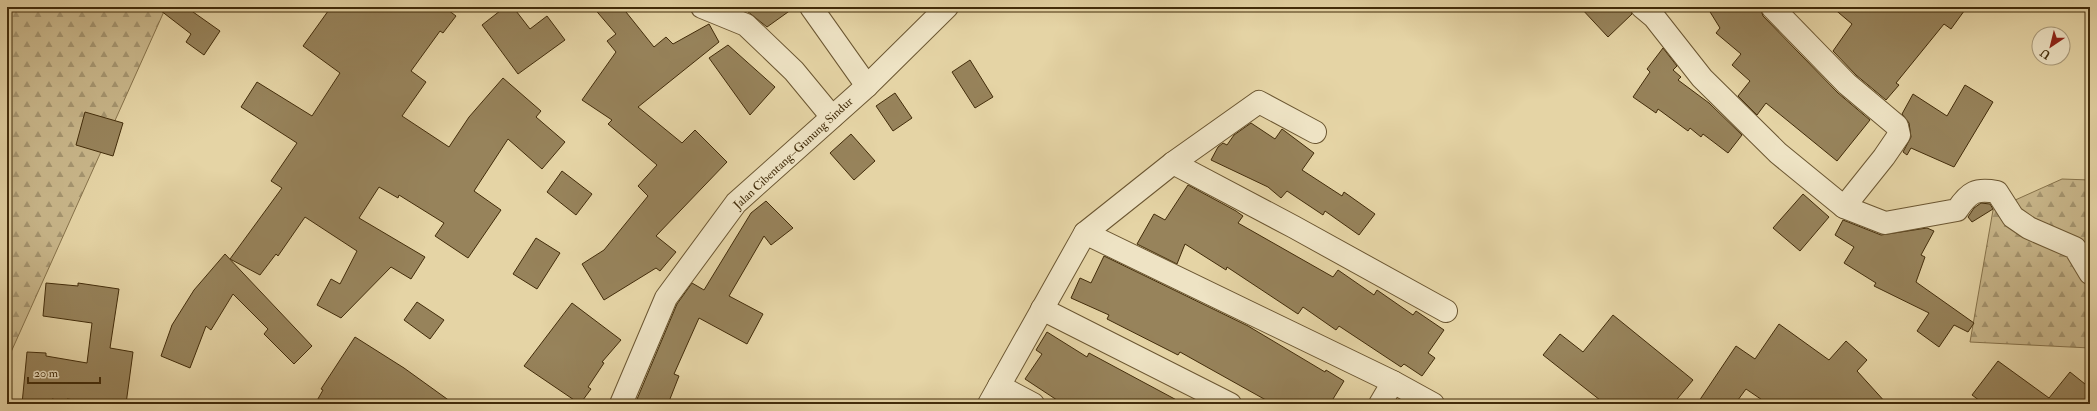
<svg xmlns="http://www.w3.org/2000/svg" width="2097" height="411" font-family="'IM FELL Double Pica',serif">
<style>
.forest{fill:url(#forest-firs);stroke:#86724a}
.building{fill:#97835b;stroke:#422c0a}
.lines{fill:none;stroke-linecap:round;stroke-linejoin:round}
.minor-casing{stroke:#6b5631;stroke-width:24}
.tertiary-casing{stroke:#6b5631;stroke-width:24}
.minor{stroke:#eee3c4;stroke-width:22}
.tertiary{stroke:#eee3c4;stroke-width:22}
.labels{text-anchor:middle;stroke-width:3;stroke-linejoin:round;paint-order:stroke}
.street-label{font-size:12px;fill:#422c0a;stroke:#eee3c4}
</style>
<defs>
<pattern id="forest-firs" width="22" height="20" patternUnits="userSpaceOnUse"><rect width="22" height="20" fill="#c9b78b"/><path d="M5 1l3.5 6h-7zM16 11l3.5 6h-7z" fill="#a59570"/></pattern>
</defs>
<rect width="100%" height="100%" fill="#e5d4a5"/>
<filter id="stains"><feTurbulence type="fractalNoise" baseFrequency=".005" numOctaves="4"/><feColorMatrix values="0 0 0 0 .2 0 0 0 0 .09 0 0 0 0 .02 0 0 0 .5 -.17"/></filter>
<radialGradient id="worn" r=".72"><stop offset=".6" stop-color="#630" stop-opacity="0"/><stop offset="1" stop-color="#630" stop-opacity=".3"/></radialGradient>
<!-- forest -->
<g class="forest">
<polygon points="7,7 166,7 7,361"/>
<polygon points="2062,179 2090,180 2090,348 1970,342 1993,210"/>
</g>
<!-- building -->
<g class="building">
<polygon points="156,7 186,7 220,31 204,55 186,42 191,34"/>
<polygon points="331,7 444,7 456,16 443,33 440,31 411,71 426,82 402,116 449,147 469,117 503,78 541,111 536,117 565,142 542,169 508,139 474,191 501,210 468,258 435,236 444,223 399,195 398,198 379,187 359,218 425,257 411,279 391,267 341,318 317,305 331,279 340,284 357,251 305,217 278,256 276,254 260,275 230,259 282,188 271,181 297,143 241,107 257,82 312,116 340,73 303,46"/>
<polygon points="505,7 513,7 530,29 547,16 565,40 518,74 482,25"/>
<polygon points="593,7 622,7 654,47 666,37 673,44 709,24 719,42 638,107 682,143 695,130 727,162 656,236 676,252 660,271 656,268 604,300 582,264 604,250 648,196 638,186 657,165 608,124 612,120 582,100 616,52 607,41 616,34"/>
<polygon points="742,7 795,7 767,27"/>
<polygon points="1580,7 1630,7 1632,14 1608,37"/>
<polygon points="1707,7 1760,7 1763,16 1838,93 1870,120 1837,161 1766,103 1757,115 1738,96 1750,81 1732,65 1741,54 1716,33 1720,28"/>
<polygon points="1832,7 1967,7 1951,29 1944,24 1896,83 1899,85 1886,100 1856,75 1833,51 1852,24"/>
<polygon points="728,45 775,87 750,115 709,58"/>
<polygon points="1663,48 1677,66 1673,70 1681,77 1678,80 1709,103 1742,135 1728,153 1703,134 1701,137 1690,128 1688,131 1658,109 1656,113 1633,97 1650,72 1647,69"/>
<polygon points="970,60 993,97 975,108 952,72"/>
<polygon points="1965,85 1993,102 1954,167 1911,148 1907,155 1903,152 1911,137 1909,123 1902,114 1913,94 1947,116"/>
<polygon points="895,93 912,118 893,131 876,106"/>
<polygon points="85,112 123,123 113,156 76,145"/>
<polygon points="1251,123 1275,139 1282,129 1314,153 1302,170 1342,196 1344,192 1375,214 1359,235 1325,211 1323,215 1287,191 1281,198 1268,187 1211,160 1218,147 1223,143 1227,145 1234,135"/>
<polygon points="851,134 875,161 854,180 830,153"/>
<polygon points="562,171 592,194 576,215 547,192"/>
<polygon points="1188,185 1236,211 1243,216 1238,223 1333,277 1338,270 1374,295 1377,290 1413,315 1416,311 1444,330 1428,353 1435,358 1422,376 1404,364 1401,367 1339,326 1336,330 1303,307 1298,314 1227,267 1226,270 1185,244 1177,264 1137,244 1154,214 1165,220"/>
<polygon points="1803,194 1829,217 1800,251 1773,228"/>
<polygon points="766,201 793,228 771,245 764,236 729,296 763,314 747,344 699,318 674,374 679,376 668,404 635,404 677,304 692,283 704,290 751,213"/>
<polygon points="1981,203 1990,204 1993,209 1972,222 1968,217 1974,208"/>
<polygon points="1843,220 1881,235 1927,228 1934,231 1921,255 1925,257 1916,282 1974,323 1968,332 1954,325 1939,347 1917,331 1929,313 1874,286 1876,283 1844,263 1854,247 1835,235"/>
<polygon points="536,238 560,253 537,289 513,274"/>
<polygon points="225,254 312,346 294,364 264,334 268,329 233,294 211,330 206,326 190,368 161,356 172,325 194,290"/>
<polygon points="1104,256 1248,326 1325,372 1326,370 1344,381 1330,404 1273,404 1180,352 1178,355 1107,319 1109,315 1071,298 1080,278 1091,283"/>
<polygon points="46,283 78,286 78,283 119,289 110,348 133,352 126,404 104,404 67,399 66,402 52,399 52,404 22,404 27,352 46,353 46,356 87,363 92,323 43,316"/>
<polygon points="417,302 444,320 430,339 404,320"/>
<polygon points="572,303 621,340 602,362 604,363 588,387 591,389 580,404 524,366"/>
<polygon points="1613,315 1693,380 1673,404 1605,404 1543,355 1560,334 1583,352"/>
<polygon points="1779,324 1829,360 1846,341 1867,360 1857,371 1887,404 1768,404 1746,389 1735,404 1697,404 1736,346 1755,359"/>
<polygon points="1047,332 1087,357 1089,353 1184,404 1063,404 1025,379 1042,354 1036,350"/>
<polygon points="355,337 404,368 454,404 315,404 323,390 321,389"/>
<polygon points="1998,361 2049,398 2070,372 2090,388 2090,404 1984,404 1972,395"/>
</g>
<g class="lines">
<!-- minor casing -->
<g class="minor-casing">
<g id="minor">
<polyline points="702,7 746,25 794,71 832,117"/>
<polyline points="811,7 867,86"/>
<path d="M1642 7 1654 17 1702 78 1778 153 1844 207 1885 223 1957 210C1969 192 1976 188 1997 192L2013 217 2029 228 2075 248 2090 273"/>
<polyline points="1772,7 1847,84 1897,126 1899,135 1884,157 1844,207"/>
<polyline points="1173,163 1294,227 1446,311"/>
<polyline points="1085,233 1393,382 1433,404"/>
<polyline points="1042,309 1230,404"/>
<polyline points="999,386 1033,404"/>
<polyline points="989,404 1085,233 1173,163 1259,102 1315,132"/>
<polyline points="1380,404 1393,382"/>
</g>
</g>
<!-- tertiary casing -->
<g class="tertiary-casing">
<polyline id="tertiary" points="621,404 666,298 736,203 867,86 947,7"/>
</g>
<!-- minor -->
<use href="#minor" class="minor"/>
<!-- tertiary -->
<use href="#tertiary" class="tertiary"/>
</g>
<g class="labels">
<!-- street labels -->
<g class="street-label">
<text transform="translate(793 153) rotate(-43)" y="4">Jalan Cibentang–Gunung Sindur</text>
</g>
</g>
<!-- margin -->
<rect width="2097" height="411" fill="none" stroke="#e5d4a5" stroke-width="24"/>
<rect x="8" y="8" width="2081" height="395" fill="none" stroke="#422c0a" stroke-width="2"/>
<rect x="12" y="12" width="2073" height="387" fill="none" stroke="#422c0a"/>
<!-- north arrow -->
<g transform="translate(2051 46) rotate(215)"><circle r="19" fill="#eee3c4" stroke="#a99a7a"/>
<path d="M0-3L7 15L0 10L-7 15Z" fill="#8f2418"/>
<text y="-6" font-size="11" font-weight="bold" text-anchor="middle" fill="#422c0a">U</text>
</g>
<!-- scale -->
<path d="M28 377v6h72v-6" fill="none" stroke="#422c0a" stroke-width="2"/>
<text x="34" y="377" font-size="12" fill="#422c0a" stroke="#eee3c4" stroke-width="3" paint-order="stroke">20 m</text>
<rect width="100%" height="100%" filter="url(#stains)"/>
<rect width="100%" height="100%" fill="url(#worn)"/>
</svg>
